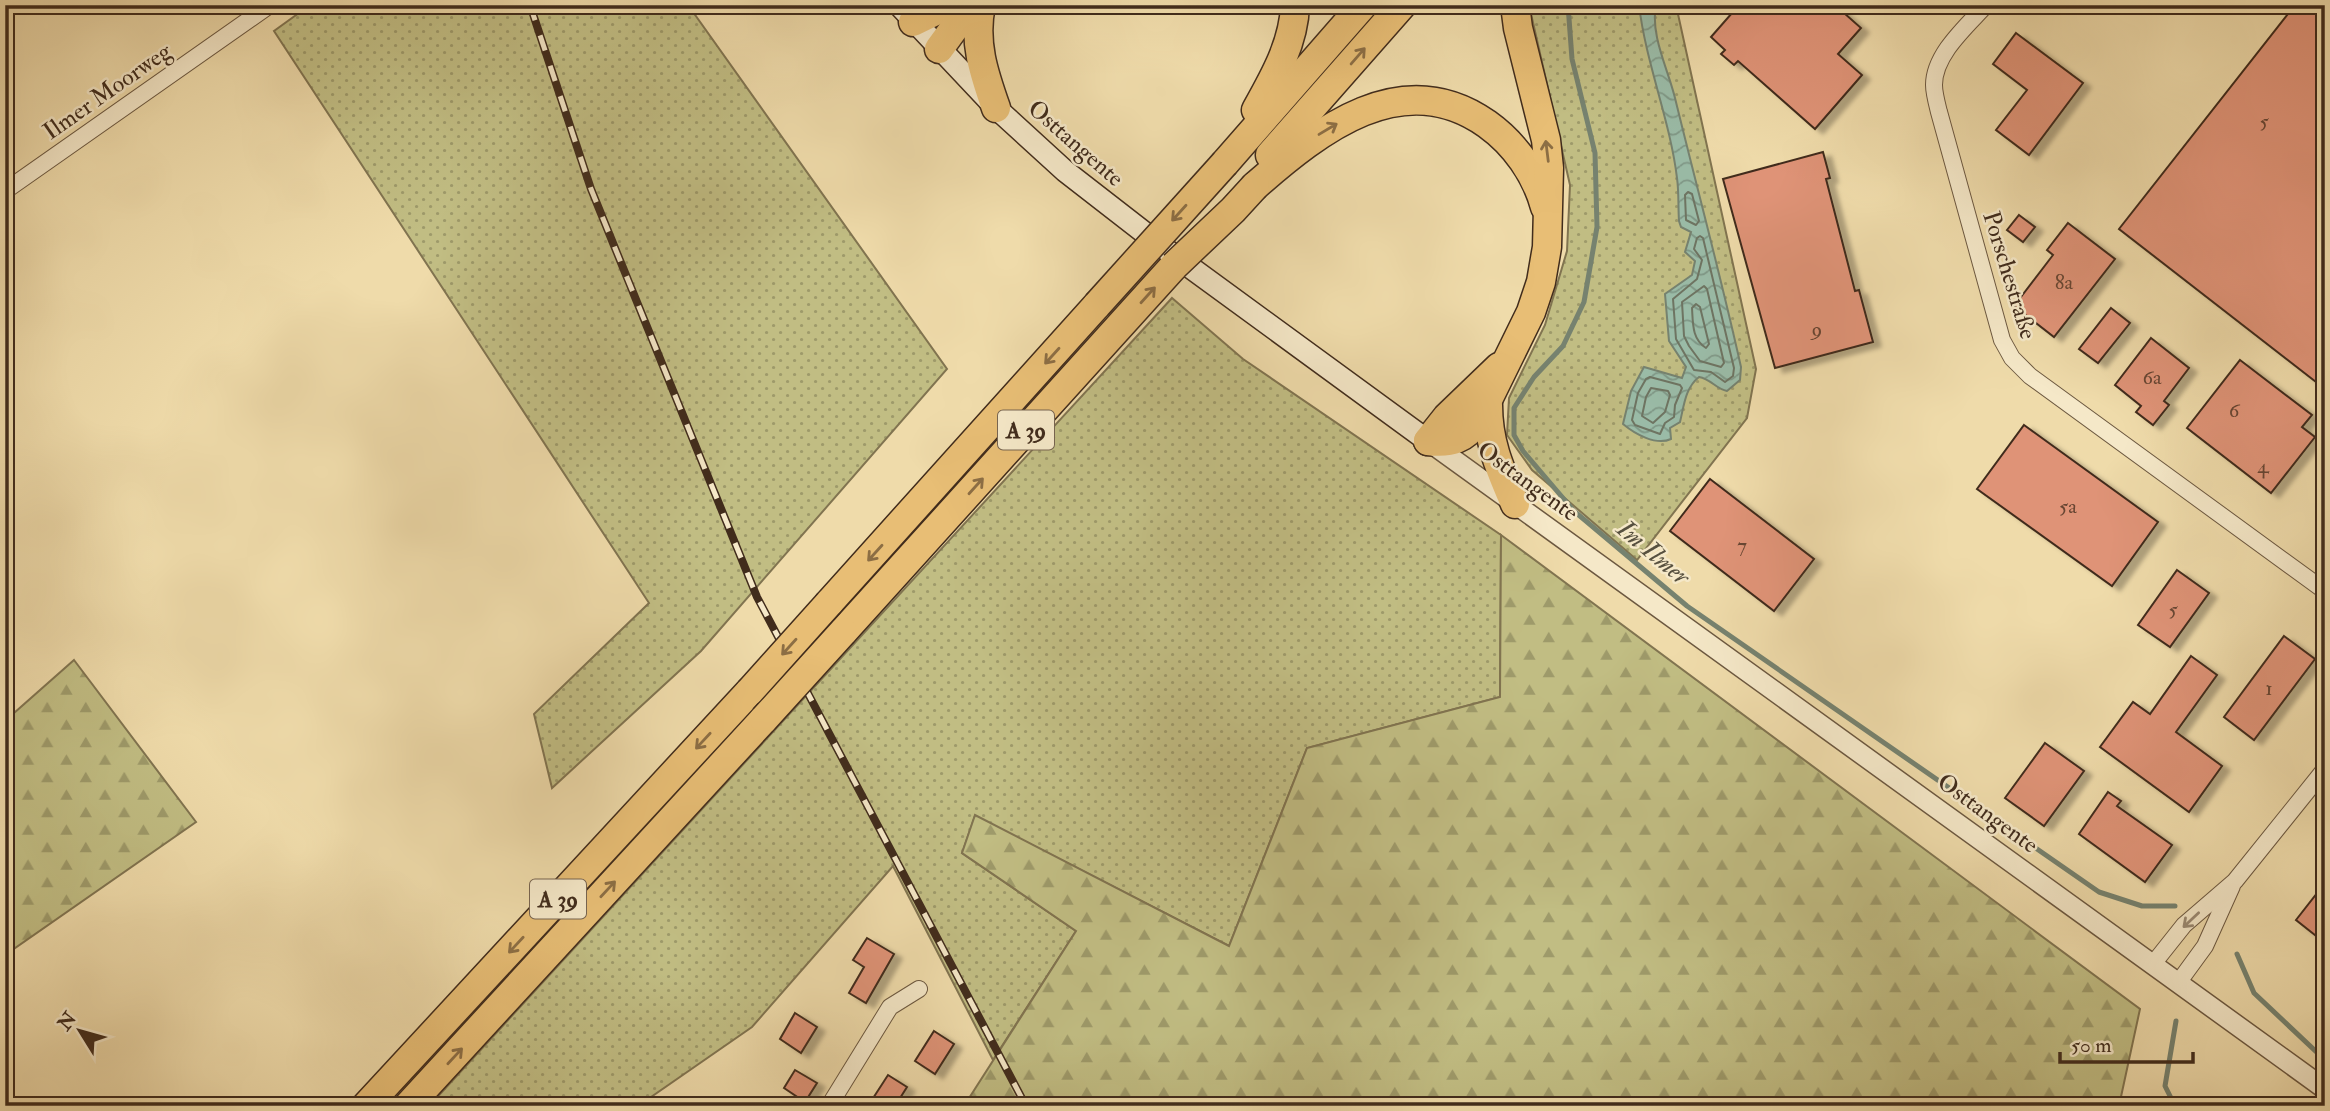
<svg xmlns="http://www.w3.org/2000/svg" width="2330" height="1111" font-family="'IM FELL Double Pica',serif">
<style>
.grass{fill:url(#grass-dots);stroke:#817450;stroke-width:2}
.forest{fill:url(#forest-firs);stroke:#817450;stroke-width:2}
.water{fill:url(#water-waves);stroke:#76826f;stroke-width:2}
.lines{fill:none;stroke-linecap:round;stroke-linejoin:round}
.shore{stroke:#6e7462;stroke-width:2}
.stream{stroke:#76826f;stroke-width:5}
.building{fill:#df9377;stroke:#412c1c;stroke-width:2;filter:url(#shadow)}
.minor-casing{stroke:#6c5840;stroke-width:18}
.tertiary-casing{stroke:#6c5840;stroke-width:22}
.secondary-casing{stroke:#412c1c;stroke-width:24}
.motorway-casing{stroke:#412c1c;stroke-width:31}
.minor{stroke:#f5e8c8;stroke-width:16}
.tertiary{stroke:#f5e8c8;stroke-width:19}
.secondary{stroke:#f5e8c8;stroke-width:21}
.motorway{stroke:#e8be75;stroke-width:28}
.rail-casing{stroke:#412c1c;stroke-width:8}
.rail{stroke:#f5e8c8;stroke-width:5;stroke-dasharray:16;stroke-linecap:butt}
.motorway-bridge-casing{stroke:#412c1c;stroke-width:31;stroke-linecap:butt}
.motorway-bridge{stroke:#e8be75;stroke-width:28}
.oneway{stroke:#8c6e44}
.oneway2{stroke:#9b8a72}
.labels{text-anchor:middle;stroke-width:5;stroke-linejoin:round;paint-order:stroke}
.number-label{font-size:21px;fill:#684633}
.shield{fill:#f5e8c8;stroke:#776450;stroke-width:2}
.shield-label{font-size:23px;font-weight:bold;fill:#412c1c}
.street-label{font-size:24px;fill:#412c1c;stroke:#f5e8c8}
.water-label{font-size:26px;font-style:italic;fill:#57503f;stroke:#f5e8c8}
</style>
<defs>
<pattern id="grass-dots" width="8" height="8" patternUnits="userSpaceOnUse" patternTransform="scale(1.75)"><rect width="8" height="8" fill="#c1bd83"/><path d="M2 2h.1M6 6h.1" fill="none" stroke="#9e9a6a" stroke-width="1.8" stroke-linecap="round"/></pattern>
<pattern id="forest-firs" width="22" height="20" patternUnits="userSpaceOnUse" patternTransform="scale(1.75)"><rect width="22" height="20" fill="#c1bd83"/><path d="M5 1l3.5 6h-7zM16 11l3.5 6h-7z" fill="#9e9a6a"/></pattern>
<pattern id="water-waves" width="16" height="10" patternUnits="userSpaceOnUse" patternTransform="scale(1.75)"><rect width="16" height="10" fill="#9abba7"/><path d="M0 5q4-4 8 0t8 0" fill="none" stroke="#7f9887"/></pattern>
<filter id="shadow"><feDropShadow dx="8" dy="4.5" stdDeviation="2" flood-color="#0004"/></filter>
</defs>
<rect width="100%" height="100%" fill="#efdbaa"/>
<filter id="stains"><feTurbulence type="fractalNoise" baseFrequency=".00286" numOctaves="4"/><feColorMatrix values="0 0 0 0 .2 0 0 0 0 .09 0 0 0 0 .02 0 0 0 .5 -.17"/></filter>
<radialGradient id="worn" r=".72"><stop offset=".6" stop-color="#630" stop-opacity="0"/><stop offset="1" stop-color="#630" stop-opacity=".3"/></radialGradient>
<!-- grass -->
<g class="grass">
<polygon points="310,5 688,5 947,369 701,651 552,788 534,714 649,603 274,31"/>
<polygon points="1529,5 1676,5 1756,369 1747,418 1637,560 1532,470 1507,435 1509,398 1545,325 1567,251 1570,185"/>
<polygon points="1172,298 1243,359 1501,535 1500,697 1307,748 1229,946 975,816 962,853 1076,931 993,1060 893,866 752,1027 638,1106 429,1106"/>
</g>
<!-- forest -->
<g class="forest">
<polygon points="1501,535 2140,1009 2119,1106 964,1106 1076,931 962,853 975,815 1229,946 1307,748 1500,697"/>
<polygon points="74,660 196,822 5,955 5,721"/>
</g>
<!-- water -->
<path class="water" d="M1639 5H1656C1650 35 1668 69 1675 98 1697 188 1721 277 1741 367L1740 380 1727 391C1716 389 1711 379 1699 377 1685 388 1684 406 1680 422L1670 428 1671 439C1656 446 1635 434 1623 424L1631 391 1644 367 1682 378 1686 367 1669 341 1665 294 1692 275 1695 261 1685 252 1691 232 1681 227 1679 221C1678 207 1679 192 1677 178 1670 120 1646 64 1639 5Z"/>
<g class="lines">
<!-- shore -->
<g class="shore">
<polygon points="1688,192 1692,194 1699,221 1696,225 1686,220 1685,195"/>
<polygon points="1700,236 1703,238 1734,368 1733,376 1725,382 1711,372 1694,370 1676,339 1673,299 1697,279 1702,260 1694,249 1697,238"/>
<polygon points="1704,286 1707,289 1724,363 1721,367 1700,361 1689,346 1684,336 1682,302"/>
<path d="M1696 304 1700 307 1709 344 1706 348C1692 339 1693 324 1692 308Z"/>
<polygon points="1650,377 1680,385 1682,388 1675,405 1674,417 1665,423 1660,434 1635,425 1632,420 1638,393 1646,379"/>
<polygon points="1651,388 1668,391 1670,395 1665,412 1653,423 1642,416 1646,397"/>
</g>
<!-- stream -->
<g class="stream">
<polyline points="1568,5 1572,59 1595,153 1597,227 1584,302 1563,346 1534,377 1514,408 1514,435 1523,451 1574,511 1687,606 2099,892 2142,906 2175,906"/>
<polyline points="2237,954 2254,993 2325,1060"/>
<polyline points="2175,1106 2165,1086 2176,1021"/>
</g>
</g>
<!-- building -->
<g class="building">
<polygon points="1739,5 1835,5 1861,28 1838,54 1862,75 1815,129 1738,61 1734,65 1721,54 1725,50 1711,37"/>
<polygon points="2295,5 2314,5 2325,13 2325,389 2119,229"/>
<polygon points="2016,33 2083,83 2029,155 1996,130 2027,90 1993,64"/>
<polygon points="1823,152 1830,178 1826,179 1855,291 1859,290 1873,342 1775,368 1723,179"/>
<polygon points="2019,215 2035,227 2023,242 2007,230"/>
<polygon points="2068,223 2115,259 2054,337 2014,306 2053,255 2047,250"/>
<polygon points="2111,308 2130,323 2098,363 2079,349"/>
<polygon points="2151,338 2189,368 2164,401 2169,405 2153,425 2136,412 2141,406 2115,385"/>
<polygon points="2240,360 2312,415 2302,427 2315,437 2271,493 2187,428"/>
<polygon points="2024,425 2158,522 2112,586 1977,489"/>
<polygon points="1710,479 1814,559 1774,611 1670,531"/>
<polygon points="2177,570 2209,593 2170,647 2138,625"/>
<polygon points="2284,636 2315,659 2254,740 2224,717"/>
<polygon points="2191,656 2217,675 2176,732 2222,766 2189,812 2100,747 2133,702 2150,714"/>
<polygon points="2045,743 2084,771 2044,826 2005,798"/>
<polygon points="2108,792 2121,801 2117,806 2172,845 2145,882 2079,834"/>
<polygon points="2325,883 2325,943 2296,920"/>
<polygon points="867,938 894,954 866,1003 849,993 864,967 853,960"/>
<polygon points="795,1013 817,1027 801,1053 780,1039"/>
<polygon points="934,1031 954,1044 935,1074 915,1061"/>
<polygon points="795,1070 817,1083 805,1102 784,1088"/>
<polygon points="888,1075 907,1087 895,1106 868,1106"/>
</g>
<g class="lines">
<!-- minor casing -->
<g class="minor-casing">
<g id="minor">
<path d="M1986 5C1967 26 1934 54 1934 85 1934 93 1937 104 1939 112L2002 340 2012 358 2030 376 2325 591"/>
<polyline points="5,191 270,5"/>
<polyline points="2153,964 2184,925 2235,881 2325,769"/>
<polyline points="2178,983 2205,946 2232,886"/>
<polyline points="829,1106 890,1007 919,989"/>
</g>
</g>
<!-- tertiary casing -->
<g class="tertiary-casing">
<polyline id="tertiary" points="1428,441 2325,1089"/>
</g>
<!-- secondary casing -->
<g class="secondary-casing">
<polyline id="secondary" points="899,5 996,108 1065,171 1168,251 1428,441"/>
</g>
<!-- motorway casing -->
<g class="motorway-casing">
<g id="motorway">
<path d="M981 5C973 42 984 74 996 108"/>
<polyline points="913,22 948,5"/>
<polyline points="939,49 971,5"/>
<path d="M1256 110C1274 78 1294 43 1295 5"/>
<polyline points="1270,155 1402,5"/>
<polyline points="1225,163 1363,5"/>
<path d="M1255 186C1319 130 1402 64 1487 124 1515 144 1536 174 1545 207"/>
<path d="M1488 405C1488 443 1500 469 1515 504"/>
<path d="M1428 441C1451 444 1465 439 1478 420L1531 312 1541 282 1547 247 1549 168 1546 140 1518 28 1515 5"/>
<polyline points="1428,441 1447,417 1499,367"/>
<polyline points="829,603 1097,305"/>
<polyline points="843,632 1174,266"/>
<polyline points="366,1106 750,691"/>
<polyline points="408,1106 764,719"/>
</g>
</g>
<!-- minor -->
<use href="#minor" class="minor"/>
<!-- tertiary -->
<use href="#tertiary" class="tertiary"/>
<!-- secondary -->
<use href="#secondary" class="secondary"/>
<!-- motorway -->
<use href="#motorway" class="motorway"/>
<!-- rail casing -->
<g class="rail-casing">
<polyline id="rail" points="530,5 591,189 757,597 1026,1106"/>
</g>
<!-- rail -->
<use href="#rail" class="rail"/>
<!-- motorway-bridge casing -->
<g class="motorway-bridge-casing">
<g id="motorway-bridge">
<polyline points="1174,266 1233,210 1255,186"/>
<polyline points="1097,305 1225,163"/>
<polyline points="750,691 829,603"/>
<polyline points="764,719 843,632"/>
</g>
</g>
<!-- motorway-bridge -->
<use href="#motorway-bridge" class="motorway-bridge"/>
</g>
<!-- one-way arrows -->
<defs><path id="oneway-shaft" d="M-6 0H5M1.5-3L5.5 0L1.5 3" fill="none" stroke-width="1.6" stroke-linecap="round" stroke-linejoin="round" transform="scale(1.75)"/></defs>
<g class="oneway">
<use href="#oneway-shaft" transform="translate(1358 56) rotate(-49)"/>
<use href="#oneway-shaft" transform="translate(1328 129) rotate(-31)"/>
<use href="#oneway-shaft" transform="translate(1547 151) rotate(-97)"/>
<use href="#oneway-shaft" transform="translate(1179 213) rotate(132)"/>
<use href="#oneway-shaft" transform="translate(1148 295) rotate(-48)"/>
<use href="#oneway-shaft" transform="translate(1052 356) rotate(132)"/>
<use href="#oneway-shaft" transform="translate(976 486) rotate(-48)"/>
<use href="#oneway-shaft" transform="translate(875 553) rotate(132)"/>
<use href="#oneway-shaft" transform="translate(789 647) rotate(132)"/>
<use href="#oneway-shaft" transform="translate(703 741) rotate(133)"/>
<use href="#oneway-shaft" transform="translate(608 889) rotate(-47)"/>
<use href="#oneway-shaft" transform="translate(516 945) rotate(133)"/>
<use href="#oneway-shaft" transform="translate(455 1056) rotate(-47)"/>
</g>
<use class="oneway2" href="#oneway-shaft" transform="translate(2191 920) rotate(137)"/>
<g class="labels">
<!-- number labels -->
<g class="number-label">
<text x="2264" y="128">5</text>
<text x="2064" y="289">8a</text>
<text x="1817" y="336">9</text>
<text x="2152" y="384">6a</text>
<text x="2234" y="417">6</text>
<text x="2263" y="473">4</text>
<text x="2068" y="513">5a</text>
<text x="1742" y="552">7</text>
<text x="2173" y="616">5</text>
<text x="2269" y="695">1</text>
</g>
<!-- shield labels -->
<g class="shield">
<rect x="998" y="410.5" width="56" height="39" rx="5"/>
<rect x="530" y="879.5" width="56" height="39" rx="5"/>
</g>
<g class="shield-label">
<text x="1026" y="438">A 39</text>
<text x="558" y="907">A 39</text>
</g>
<!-- street labels -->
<g class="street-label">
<text transform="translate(107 91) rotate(-35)" y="8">Ilmer Moorweg</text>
<text transform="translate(1076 143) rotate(41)" y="8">Osttangente</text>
<text transform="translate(2010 275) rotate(73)" y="8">Porschestraße</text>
<text transform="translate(1528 481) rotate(36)" y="8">Osttangente</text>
<text transform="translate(1988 813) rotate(36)" y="8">Osttangente</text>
</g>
<!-- water labels -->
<g class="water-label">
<text transform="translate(1654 552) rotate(40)" y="9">Im Ilmer</text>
</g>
</g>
<!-- margin -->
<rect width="2330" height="1111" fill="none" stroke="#efdbaa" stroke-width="28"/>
<rect x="7" y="7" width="2316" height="1097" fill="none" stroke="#412c1c" stroke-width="3.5"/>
<rect x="14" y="14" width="2302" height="1083" fill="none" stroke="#412c1c" stroke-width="2"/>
<!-- north arrow -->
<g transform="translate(80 1031) rotate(307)" stroke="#f5e8c8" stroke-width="5" paint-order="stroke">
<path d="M0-5L12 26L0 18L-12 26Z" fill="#412c1c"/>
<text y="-10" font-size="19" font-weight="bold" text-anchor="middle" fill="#412c1c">N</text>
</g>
<!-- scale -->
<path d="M2060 1052v10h133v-10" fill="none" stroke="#412c1c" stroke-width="3.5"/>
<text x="2071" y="1052" font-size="21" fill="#412c1c" stroke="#f5e8c8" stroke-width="5" paint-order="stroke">50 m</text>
<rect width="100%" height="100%" filter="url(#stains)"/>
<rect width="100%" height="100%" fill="url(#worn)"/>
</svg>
